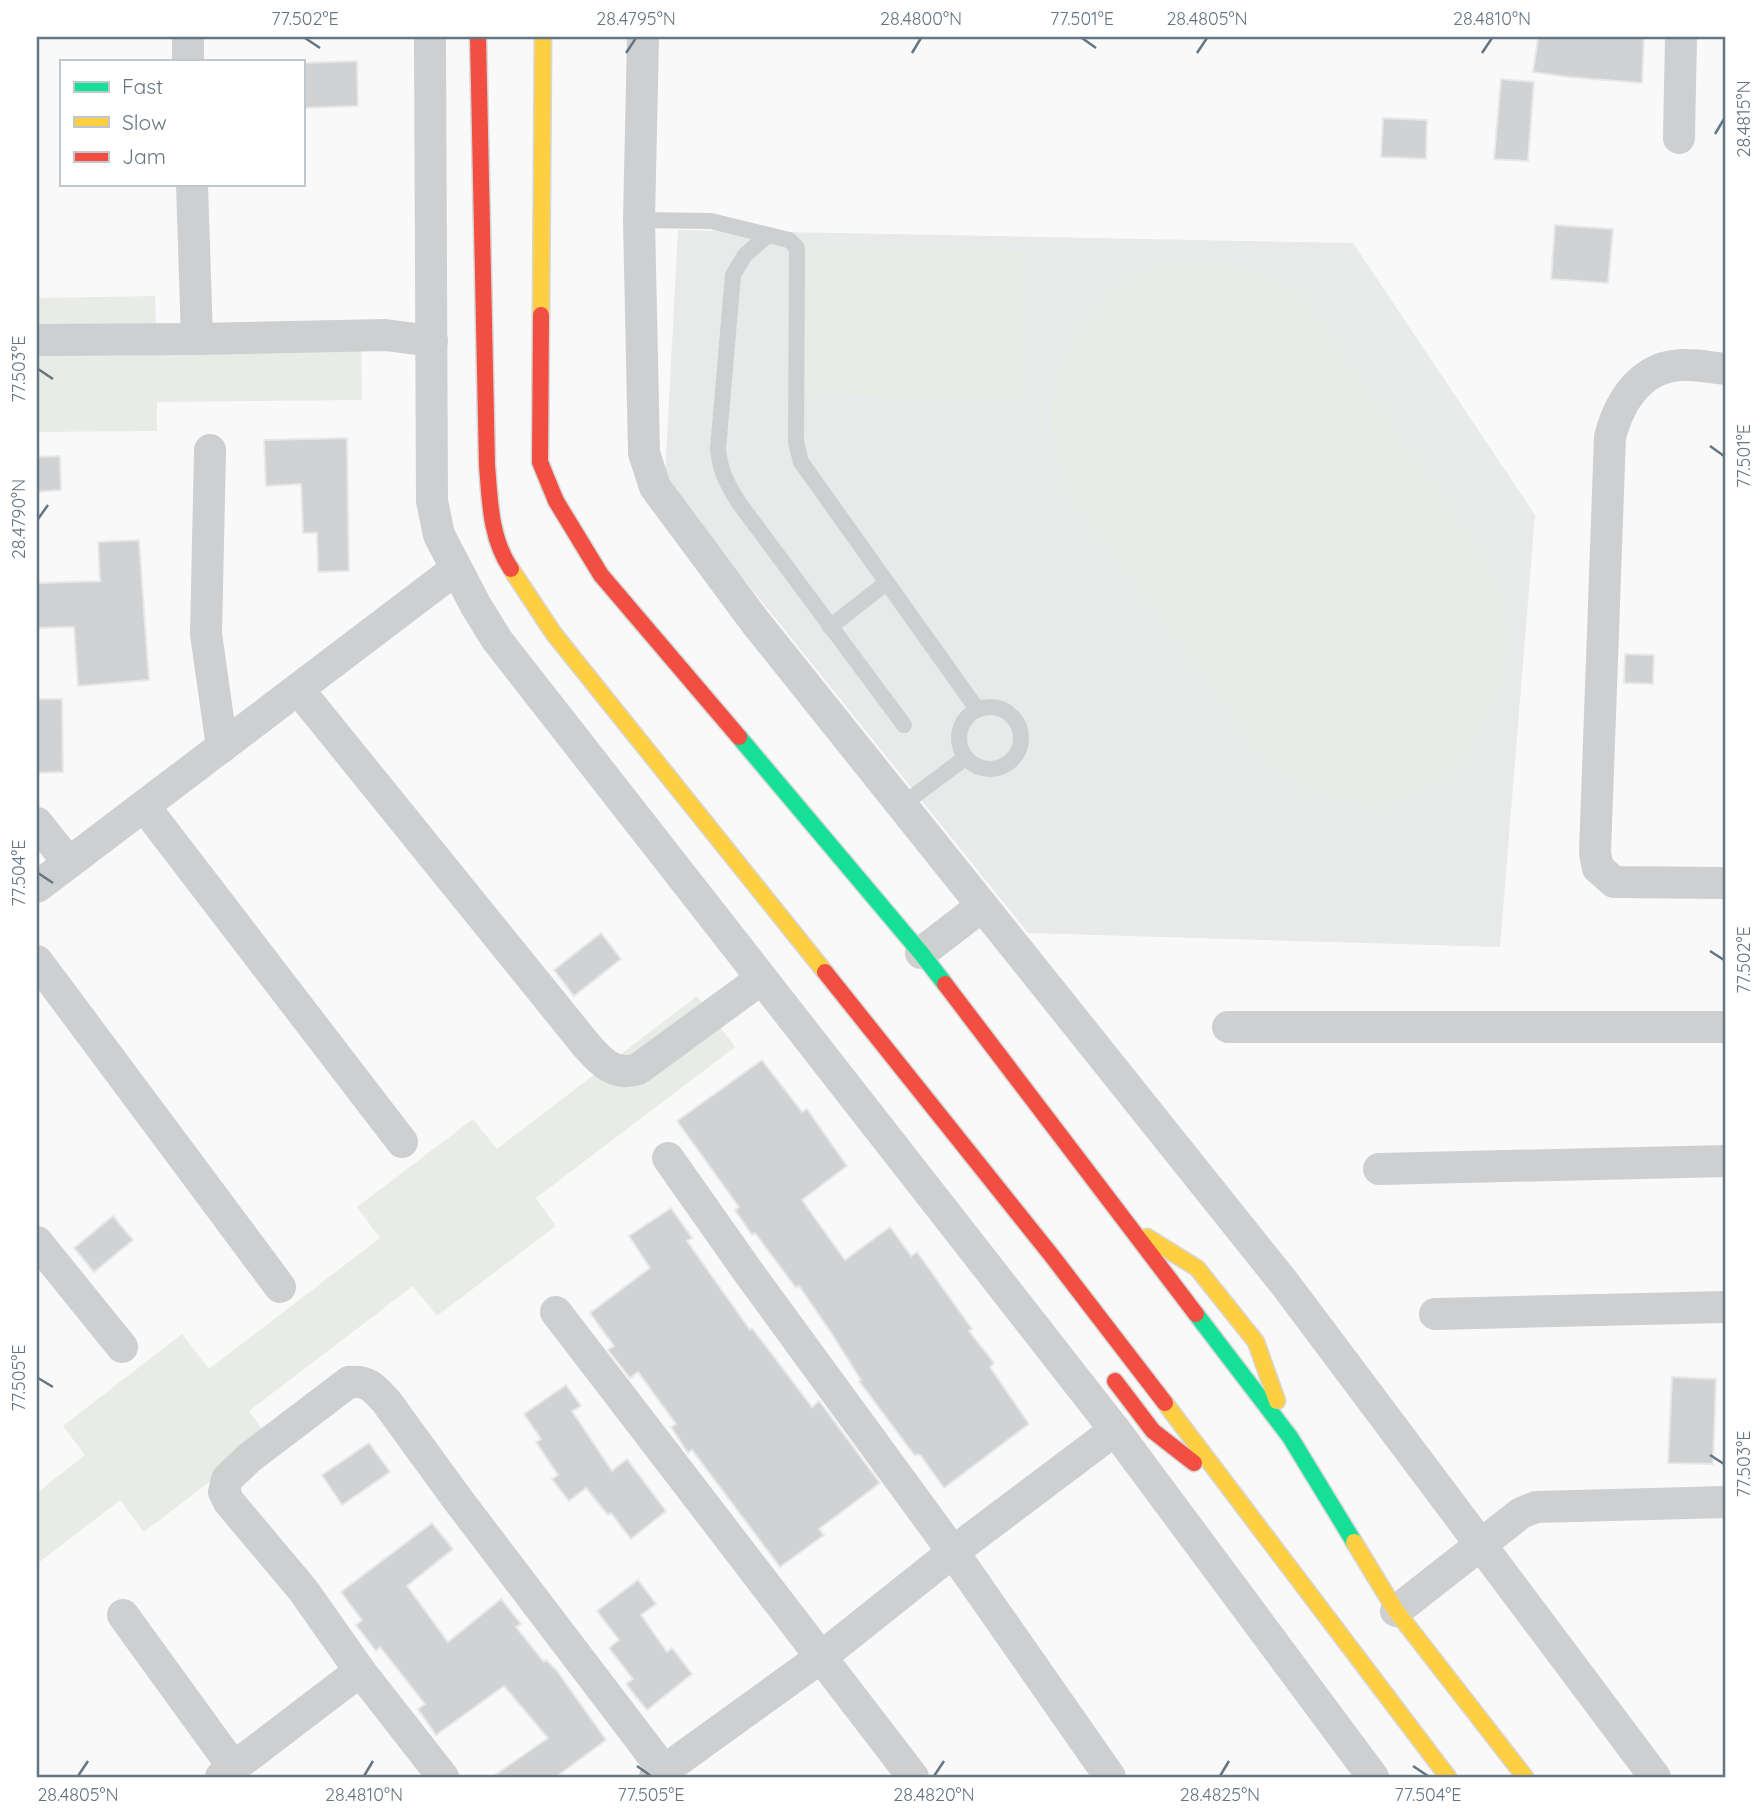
<svg xmlns="http://www.w3.org/2000/svg" width="1763" height="1814" font-family="Quicksand,sans-serif">
<style>
.built{fill:#e8e9e9}
.green{fill:#e8ebe6}
.building{fill:#d0d2d3;stroke:#e8e8e8;stroke-width:2}
.lines{fill:none;stroke-linecap:round;stroke-linejoin:round}
.fast-casing{stroke:#d5d6d7;stroke-width:19}
.slow-casing{stroke:#d5d6d7;stroke-width:19}
.jam-casing{stroke:#d5d6d7;stroke-width:19}
.lane{stroke:#cecfd0;stroke-width:16}
.street{stroke:#cecfd0;stroke-width:32}
.fast{stroke:#16e098;stroke-width:16}
.slow{stroke:#ffcf43;stroke-width:16}
.jam{stroke:#f24e42;stroke-width:16}
.ticks{fill:none;stroke:#657683;stroke-width:2.5}
.neatline{fill:none;stroke:#657683;stroke-width:2.5}
.ticks-label{font-size:18px;text-anchor:middle;fill:#657683}
</style>
<rect width="100%" height="100%" fill="#f9f9f9"/>
<!-- built -->
<polygon class="built" points="678,230 1353,243 1535,515 1500,947 1028,933 698,522 665,477"/>
<!-- green -->
<g class="green">
<polygon points="808,246 1027,252 1023,401 803,394"/>
<polygon points="1204,263 1258,271 1302,299 1486,564 1502,595 1509,639 1504,680 1459,765 1420,793 1376,806 1346,802 1301,785 1265,757 1071,495 1053,447 1052,401 1067,356 1109,296 1145,269"/>
<polygon points="155,296 156,328 361,326 362,400 157,402 157,431 37,432 37,298"/>
<polygon points="697,996 735,1047 536,1198 556,1226 437,1316 413,1286 249,1411 268,1437 144,1532 120,1500 37,1564 37,1493 85,1455 63,1426 182,1334 209,1369 380,1238 357,1207 473,1119 497,1149"/>
</g>
<!-- building -->
<g class="building">
<polygon points="1538,37 1644,37 1642,83 1568,77 1533,72"/>
<polygon points="357,61 358,106 303,108 303,63"/>
<polygon points="1501,79 1534,82 1528,161 1494,159"/>
<polygon points="1383,118 1427,120 1426,159 1381,157"/>
<polygon points="1555,225 1613,229 1608,283 1551,279"/>
<polygon points="347,438 349,571 318,572 317,533 303,533 301,484 266,486 264,440"/>
<polygon points="60,456 61,490 37,492 37,457"/>
<polygon points="139,540 149,680 78,686 74,627 37,628 37,583 100,581 98,542"/>
<polygon points="1625,654 1654,655 1653,684 1624,683"/>
<polygon points="37,699 62,699 63,772 37,773"/>
<polygon points="601,933 621,959 574,996 554,970"/>
<polygon points="762,1060 802,1112 807,1109 847,1166 802,1200 819,1224 845,1260 890,1227 911,1256 917,1252 972,1329 969,1331 994,1363 990,1367 1029,1424 944,1488 921,1456 918,1454 915,1456 859,1381 861,1380 832,1334 799,1286 796,1288 755,1233 752,1235 735,1210 739,1207 677,1121"/>
<polygon points="671,1208 692,1238 687,1241 750,1330 752,1328 812,1407 819,1401 880,1483 819,1529 824,1535 780,1567 692,1450 688,1453 671,1427 676,1424 638,1372 630,1378 608,1350 614,1346 590,1313 650,1268 629,1236"/>
<polygon points="113,1216 133,1240 94,1272 74,1248"/>
<polygon points="1672,1377 1716,1379 1713,1464 1668,1463"/>
<polygon points="566,1385 581,1406 572,1411 612,1471 627,1459 666,1511 631,1539 611,1513 608,1515 586,1488 569,1501 552,1479 558,1475 536,1442 541,1439 524,1414"/>
<polygon points="369,1443 390,1472 342,1505 322,1475"/>
<polygon points="432,1523 453,1549 407,1586 448,1642 501,1599 521,1624 516,1627 544,1662 546,1660 557,1671 606,1740 556,1777 492,1777 548,1738 504,1686 436,1735 418,1709 425,1704 380,1647 376,1651 356,1625 362,1620 341,1592"/>
<polygon points="638,1580 656,1604 641,1615 667,1652 672,1648 692,1674 647,1710 626,1684 633,1679 609,1648 619,1640 597,1611"/>
</g>
<g class="lines">
<!-- fast casing -->
<g class="fast-casing">
<g id="fast">
<polyline points="739,737 921,953 945,984"/>
<polyline points="1196,1314 1290,1437 1354,1542"/>
</g>
</g>
<!-- slow casing -->
<g class="slow-casing">
<g id="slow">
<polyline points="541,315 543,37"/>
<polyline points="511,569 554,634 825,972"/>
<polyline points="1147,1237 1197,1268 1256,1342 1277,1401"/>
<polyline points="1165,1403 1448,1777"/>
<polyline points="1354,1542 1396,1611 1525,1777"/>
</g>
</g>
<!-- jam casing -->
<g class="jam-casing">
<g id="jam">
<path d="M478 37 487 465C490 501 490 538 511 569"/>
<polyline points="541,315 540,462 556,501 601,575 739,737"/>
<polyline points="825,972 1052,1256 1165,1403"/>
<polyline points="945,984 1196,1314"/>
<polyline points="1115,1381 1153,1431 1194,1463"/>
</g>
</g>
<!-- lane -->
<g class="lane">
<polyline points="639,220 711,221 789,240 797,248 796,442 801,462 977,709"/>
<path d="M768 235 745 255 733 275 718 449C720 471 727 484 739 503L904 725"/>
<polyline points="830,627 886,583"/>
<circle cx="990" cy="738" r="31"/>
<polyline points="902,805 965,758"/>
</g>
<!-- street -->
<g class="street">
<polyline points="188,37 188,61"/>
<polyline points="430,37 432,501 439,535 476,606 497,640 1115,1430 1373,1777"/>
<polyline points="643,37 639,220 644,453 655,487 756,623 1285,1284 1655,1777"/>
<polyline points="1679,138 1681,37"/>
<polyline points="192,184 197,339"/>
<polyline points="37,340 197,339 385,335 432,341"/>
<path d="M1726 369C1714 368 1700 365 1688 365 1643 363 1620 399 1610 437L1595 853 1598 868 1614 882 1726 883"/>
<polyline points="210,450 206,634 222,747"/>
<path d="M298 689 587 1046C601 1062 615 1077 638 1069L761 979"/>
<polyline points="144,806 402,1142"/>
<polyline points="37,823 68,862"/>
<polyline points="37,887 456,569"/>
<polyline points="921,953 982,906"/>
<polyline points="37,961 280,1287"/>
<polyline points="1228,1027 1726,1027"/>
<polyline points="668,1158 749,1273 953,1552 1110,1777"/>
<polyline points="1379,1169 1726,1161"/>
<polyline points="37,1242 122,1347"/>
<polyline points="556,1312 913,1777"/>
<polyline points="1435,1314 1726,1307"/>
<polyline points="1396,1611 1521,1513 1536,1507 1726,1502"/>
<polyline points="123,1615 234,1768"/>
<polyline points="221,1777 360,1671"/>
<path d="M443 1777 360 1671 303 1590 229 1502 224 1492 227 1479 249 1458 349 1382C368 1380 374 1388 386 1401L458 1500 669 1777"/>
<polyline points="655,1777 820,1658 953,1552 1115,1430"/>
</g>
<!-- fast -->
<use href="#fast" class="fast"/>
<!-- slow -->
<use href="#slow" class="slow"/>
<!-- jam -->
<use href="#jam" class="jam"/>
</g>
<!-- ticks -->
<path class="ticks" d="M305 38 320 48M1082 38 1096 48M626 53 636 38M912 53 921 38M1197 53 1207 38M1482 53 1492 38M1715 134 1724 119M38 369 53 379M1710 446 1724 456M38 519 48 505M38 873 53 883M1710 951 1724 960M38 1378 53 1387M1710 1455 1724 1464M637 1766 651 1776M1413 1766 1428 1776M78 1776 88 1761M364 1776 373 1761M934 1776 944 1761M1220 1776 1229 1761"/>
<!-- border -->
<rect width="1763" height="1814" fill="none" stroke="#ffffff" stroke-width="77"/>
<!-- legend -->
<rect x="60" y="60" width="245" height="126" fill="#ffffff" stroke="#c1c8cd" stroke-width="2"/>
<rect x="74" y="82" width="35" height="10" fill="#16e098" stroke="#c1c8cd" stroke-width="2"/>
<text x="122" y="94" font-size="21" fill="#657683">Fast</text>
<rect x="74" y="117" width="35" height="10" fill="#ffcf43" stroke="#c1c8cd" stroke-width="2"/>
<text x="122" y="130" font-size="21" fill="#657683">Slow</text>
<rect x="74" y="152" width="35" height="10" fill="#f24e42" stroke="#c1c8cd" stroke-width="2"/>
<text x="122" y="164" font-size="21" fill="#657683">Jam</text>
<rect x="38" y="38" width="1686" height="1738" class="neatline"/>
<g class="ticks-label">
<text x="305" y="25">77.502°E</text>
<text x="636" y="25">28.4795°N</text>
<text x="921" y="25">28.4800°N</text>
<text x="1082" y="25">77.501°E</text>
<text x="1207" y="25">28.4805°N</text>
<text x="1492" y="25">28.4810°N</text>
<text transform="translate(1744 119) rotate(-90)" y="6">28.4815°N</text>
<text transform="translate(19 369) rotate(-90)" y="6">77.503°E</text>
<text transform="translate(1744 456) rotate(-90)" y="6">77.501°E</text>
<text transform="translate(19 519) rotate(-90)" y="6">28.4790°N</text>
<text transform="translate(19 873) rotate(-90)" y="6">77.504°E</text>
<text transform="translate(1744 960) rotate(-90)" y="6">77.502°E</text>
<text transform="translate(19 1378) rotate(-90)" y="6">77.505°E</text>
<text transform="translate(1744 1464) rotate(-90)" y="6">77.503°E</text>
<text x="78" y="1801">28.4805°N</text>
<text x="364" y="1801">28.4810°N</text>
<text x="651" y="1801">77.505°E</text>
<text x="934" y="1801">28.4820°N</text>
<text x="1220" y="1801">28.4825°N</text>
<text x="1428" y="1801">77.504°E</text>
</g>
</svg>
